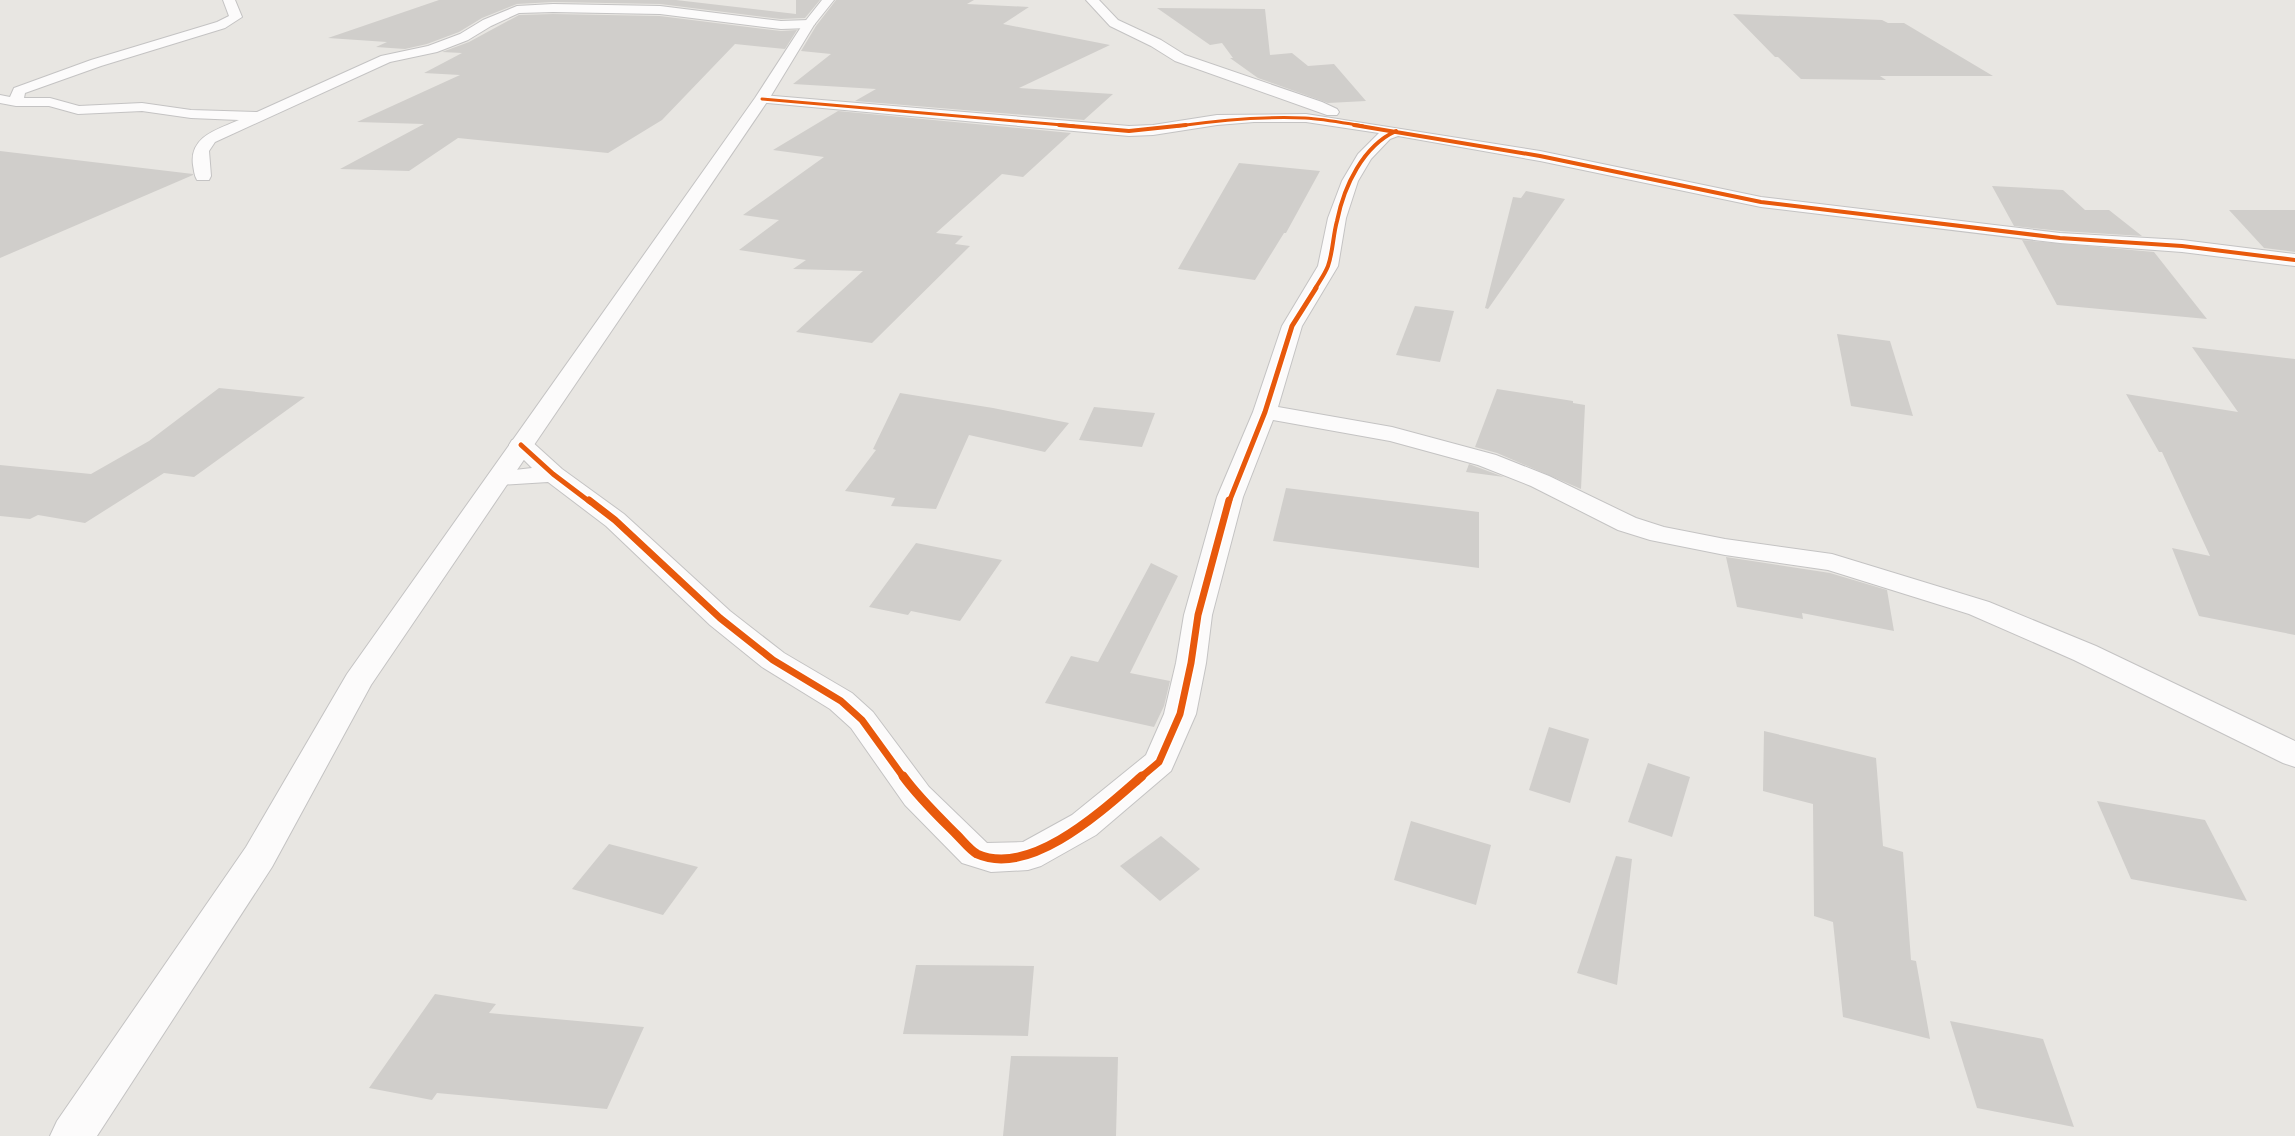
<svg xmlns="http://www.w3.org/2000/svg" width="2295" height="1136" font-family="'Sofia Sans Condensed',sans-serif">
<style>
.building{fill:#d0cecb}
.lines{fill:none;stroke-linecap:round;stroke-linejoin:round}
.minor-casing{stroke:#c4c3c3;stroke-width:2}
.tertiary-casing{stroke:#c4c3c3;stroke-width:2}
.minor{fill:#fcfbfb;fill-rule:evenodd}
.tertiary{fill:#fcfbfb;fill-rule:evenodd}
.cycleway-far4-casing{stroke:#fff;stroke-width:4.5}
.cycleway-far3-casing{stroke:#fff;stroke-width:5.5}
.cycleway-far2-casing{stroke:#fff;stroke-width:8}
.cycleway-far1-casing{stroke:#fff;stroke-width:10}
.cycleway-casing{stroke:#fff;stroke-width:12}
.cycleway-far4{stroke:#e8590c;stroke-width:3}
.cycleway-far3{stroke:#e8590c;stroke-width:4}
.cycleway-far2{stroke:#e8590c;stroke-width:5}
.cycleway-far1{stroke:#e8590c;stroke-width:7}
.cycleway{stroke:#e8590c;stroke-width:9}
</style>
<rect width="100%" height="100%" fill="#e8e6e2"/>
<!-- building -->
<g class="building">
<polygon points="439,0 676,0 796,14 796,0 820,0 805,18 781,19 660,4 553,2 517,4 482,18 459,32 427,44 405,49 376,47 387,42 328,38"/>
<polygon points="836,0 974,0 967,4 1029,7 1003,24 1110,45 1019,88 1113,94 1084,120 855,101 876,89 793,84 831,54 801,51 816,26"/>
<polygon points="1157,8 1265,9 1270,55 1292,53 1308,66 1334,64 1366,101 1328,103 1258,78 1230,58 1233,58 1222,43 1210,45"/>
<polygon points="553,14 660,16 781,31 797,30 785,49 735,44 662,120 608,153 458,138 409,171 340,169 424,124 357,122 460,75 424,73 462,53 442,52 469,42 519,15"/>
<polygon points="1733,14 1882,20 1888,23 1904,23 1993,76 1880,76 1886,80 1801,79 1778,57 1775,57"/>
<polygon points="838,111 1071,133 1023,177 1002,174 936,233 963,236 955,244 970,246 872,343 796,332 863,271 793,269 806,260 739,250 779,220 743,215 824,157 773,150"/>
<polygon points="0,151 193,174 193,175 0,258"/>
<polygon points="1239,163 1320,171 1286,233 1284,233 1255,280 1178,269"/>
<polygon points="1992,186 2063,190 2085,210 2109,210 2142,236 2060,231 2014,226"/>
<polygon points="1526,191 1565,199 1488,309 1485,308 1513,197 1521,198"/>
<polygon points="2229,210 2295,210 2295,252 2264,248"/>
<polygon points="2022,240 2154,252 2207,319 2057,305"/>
<polygon points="1415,306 1454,311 1440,362 1396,355"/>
<polygon points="1837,334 1890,341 1913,416 1851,406"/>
<polygon points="2192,347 2295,359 2295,635 2199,616 2172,548 2210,556 2162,452 2159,452 2126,394 2238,412"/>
<polygon points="219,388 305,397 194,477 164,473 85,523 38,515 30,519 0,516 0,465 91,474 149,441"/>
<polygon points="1497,389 1573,401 1573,403 1585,405 1581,489 1497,453 1475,447"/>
<polygon points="900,393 993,408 1069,423 1045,452 969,435 936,509 891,506 895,498 845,491 876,450 873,449"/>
<polygon points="1094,407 1155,413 1142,447 1079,440"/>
<polygon points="1469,464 1477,467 1504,477 1466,472"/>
<polygon points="1286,488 1479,512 1479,568 1273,541"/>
<polygon points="916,543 1002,560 960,621 911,611 908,615 869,607"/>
<polygon points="1726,557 1830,573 1887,590 1894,631 1802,613 1803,619 1737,607"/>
<polygon points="1151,563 1178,576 1130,673 1170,681 1164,706 1154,727 1045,703 1071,656 1098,662"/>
<polygon points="1549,727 1589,739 1570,803 1529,790"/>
<polygon points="1764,731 1876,758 1883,846 1903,852 1911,960 1916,961 1930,1039 1843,1017 1833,922 1814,916 1813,804 1763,791"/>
<polygon points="1648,763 1690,777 1672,837 1628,822"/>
<polygon points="2097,801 2205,820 2247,901 2131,879"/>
<polygon points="1411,821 1491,845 1476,905 1394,880"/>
<polygon points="1161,836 1200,869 1160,901 1120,866"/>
<polygon points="609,844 698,867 663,915 572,889"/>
<polygon points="1616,856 1632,859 1617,985 1577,973"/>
<polygon points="916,965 1034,966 1028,1036 903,1034"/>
<polygon points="435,994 496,1004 489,1013 644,1027 607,1109 437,1093 432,1100 369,1088"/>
<polygon points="1950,1021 2043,1039 2074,1127 1977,1108"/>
<polygon points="1011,1056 1118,1057 1116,1136 1003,1136"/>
</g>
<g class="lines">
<!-- minor casing -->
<g class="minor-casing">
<g id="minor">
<path d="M223 0H235L242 17 225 28 101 66 25 93 24 98H50L79 106 142 103 191 110 257 112 381 56 428 46 460 34 483 20 517 6 553 4 660 6 781 21 809 20 815 24 809 28 781 29 660 14 553 12 519 13 491 26 468 40 437 52 390 62 215 142 209 151 211 176 209 180H197C194 175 194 170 193 165 189 136 219 129 239 120L191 118 142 111 78 114 49 106H16L0 103V95L10 97 14 88 91 60 217 22 229 16Z"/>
<polygon points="1086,0 1099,0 1118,20 1161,40 1185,55 1322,102 1337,109 1339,112 1337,115 1327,115 1175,61 1151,46 1110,26"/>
<polygon points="762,95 1129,126 1153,125 1217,115 1306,114 1540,151 1761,197 2060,233 2182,240 2295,254 2295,266 2182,252 2060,243 1761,207 1540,161 1398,136 1390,139 1371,159 1358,181 1346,218 1338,266 1302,326 1278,407 1392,427 1496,455 1549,476 1636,518 1664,527 1725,539 1832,554 1989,602 2096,646 2295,741 2295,767 2283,763 2074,660 1969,614 1828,570 1725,555 1650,540 1618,530 1531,486 1478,465 1390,441 1273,420 1243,497 1212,615 1206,663 1196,714 1175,762 1171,771 1096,835 1041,866 1028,870 991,872 962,863 905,805 851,728 830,709 762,667 710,625 606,526 548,482 499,485 490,483 487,478 490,473 532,468 509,445 512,440 521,438 530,440 562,469 624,514 730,611 784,653 852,693 873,712 929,787 987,843 1023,842 1072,815 1146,755 1164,714 1176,663 1184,615 1217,497 1253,412 1282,326 1318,266 1328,218 1342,181 1358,154 1379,133 1306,122 1254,122 1217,125 1153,135 1129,136 757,102 755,99"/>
</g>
</g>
<!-- tertiary casing -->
<g class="tertiary-casing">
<polygon id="tertiary" points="822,0 834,0 814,25 769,99 371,685 272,867 97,1136 50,1136 57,1121 246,847 347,674 755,98 803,24"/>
</g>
<!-- minor -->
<use href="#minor" class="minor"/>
<!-- tertiary -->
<use href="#tertiary" class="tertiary"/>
<!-- cycleway-far4 casing -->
<g class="cycleway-far4-casing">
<g id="cycleway-far4">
<polyline points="762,99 1074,126"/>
<path d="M1178 126C1220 120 1262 116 1305 118 1324 119 1344 123 1363 126"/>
</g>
</g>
<!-- cycleway-far3 casing -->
<g class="cycleway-far3-casing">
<g id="cycleway-far3">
<polyline points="1059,125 1129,131 1186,125"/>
<polyline points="1354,125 1540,156 1761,202 2060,238 2182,246 2295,260"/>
<path d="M1315 289C1319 282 1325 274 1328 266 1333 252 1333 235 1337 221 1344 186 1363 146 1396 131"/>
</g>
</g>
<!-- cycleway-far2 casing -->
<g class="cycleway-far2-casing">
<g id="cycleway-far2">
<polyline points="521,445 553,474 590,502"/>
<polyline points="1229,502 1265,412 1292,326 1316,288"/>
</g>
</g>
<!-- cycleway-far1 casing -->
<g class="cycleway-far1-casing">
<g id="cycleway-far1">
<polyline points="589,500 615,520 720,618 773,660 841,701 862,720 904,778"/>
<polyline points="1140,778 1159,762 1180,714 1191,663 1198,615 1229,500"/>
</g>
</g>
<!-- cycleway casing -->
<g class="cycleway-casing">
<path id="cycleway" d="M903 776C919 798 938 816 957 835 963 841 970 850 977 854 1031 878 1104 809 1142 776"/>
</g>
<!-- cycleway-far4 -->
<use href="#cycleway-far4" class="cycleway-far4"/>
<!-- cycleway-far3 -->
<use href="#cycleway-far3" class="cycleway-far3"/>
<!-- cycleway-far2 -->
<use href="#cycleway-far2" class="cycleway-far2"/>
<!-- cycleway-far1 -->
<use href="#cycleway-far1" class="cycleway-far1"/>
<!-- cycleway -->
<use href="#cycleway" class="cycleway"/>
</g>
</svg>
